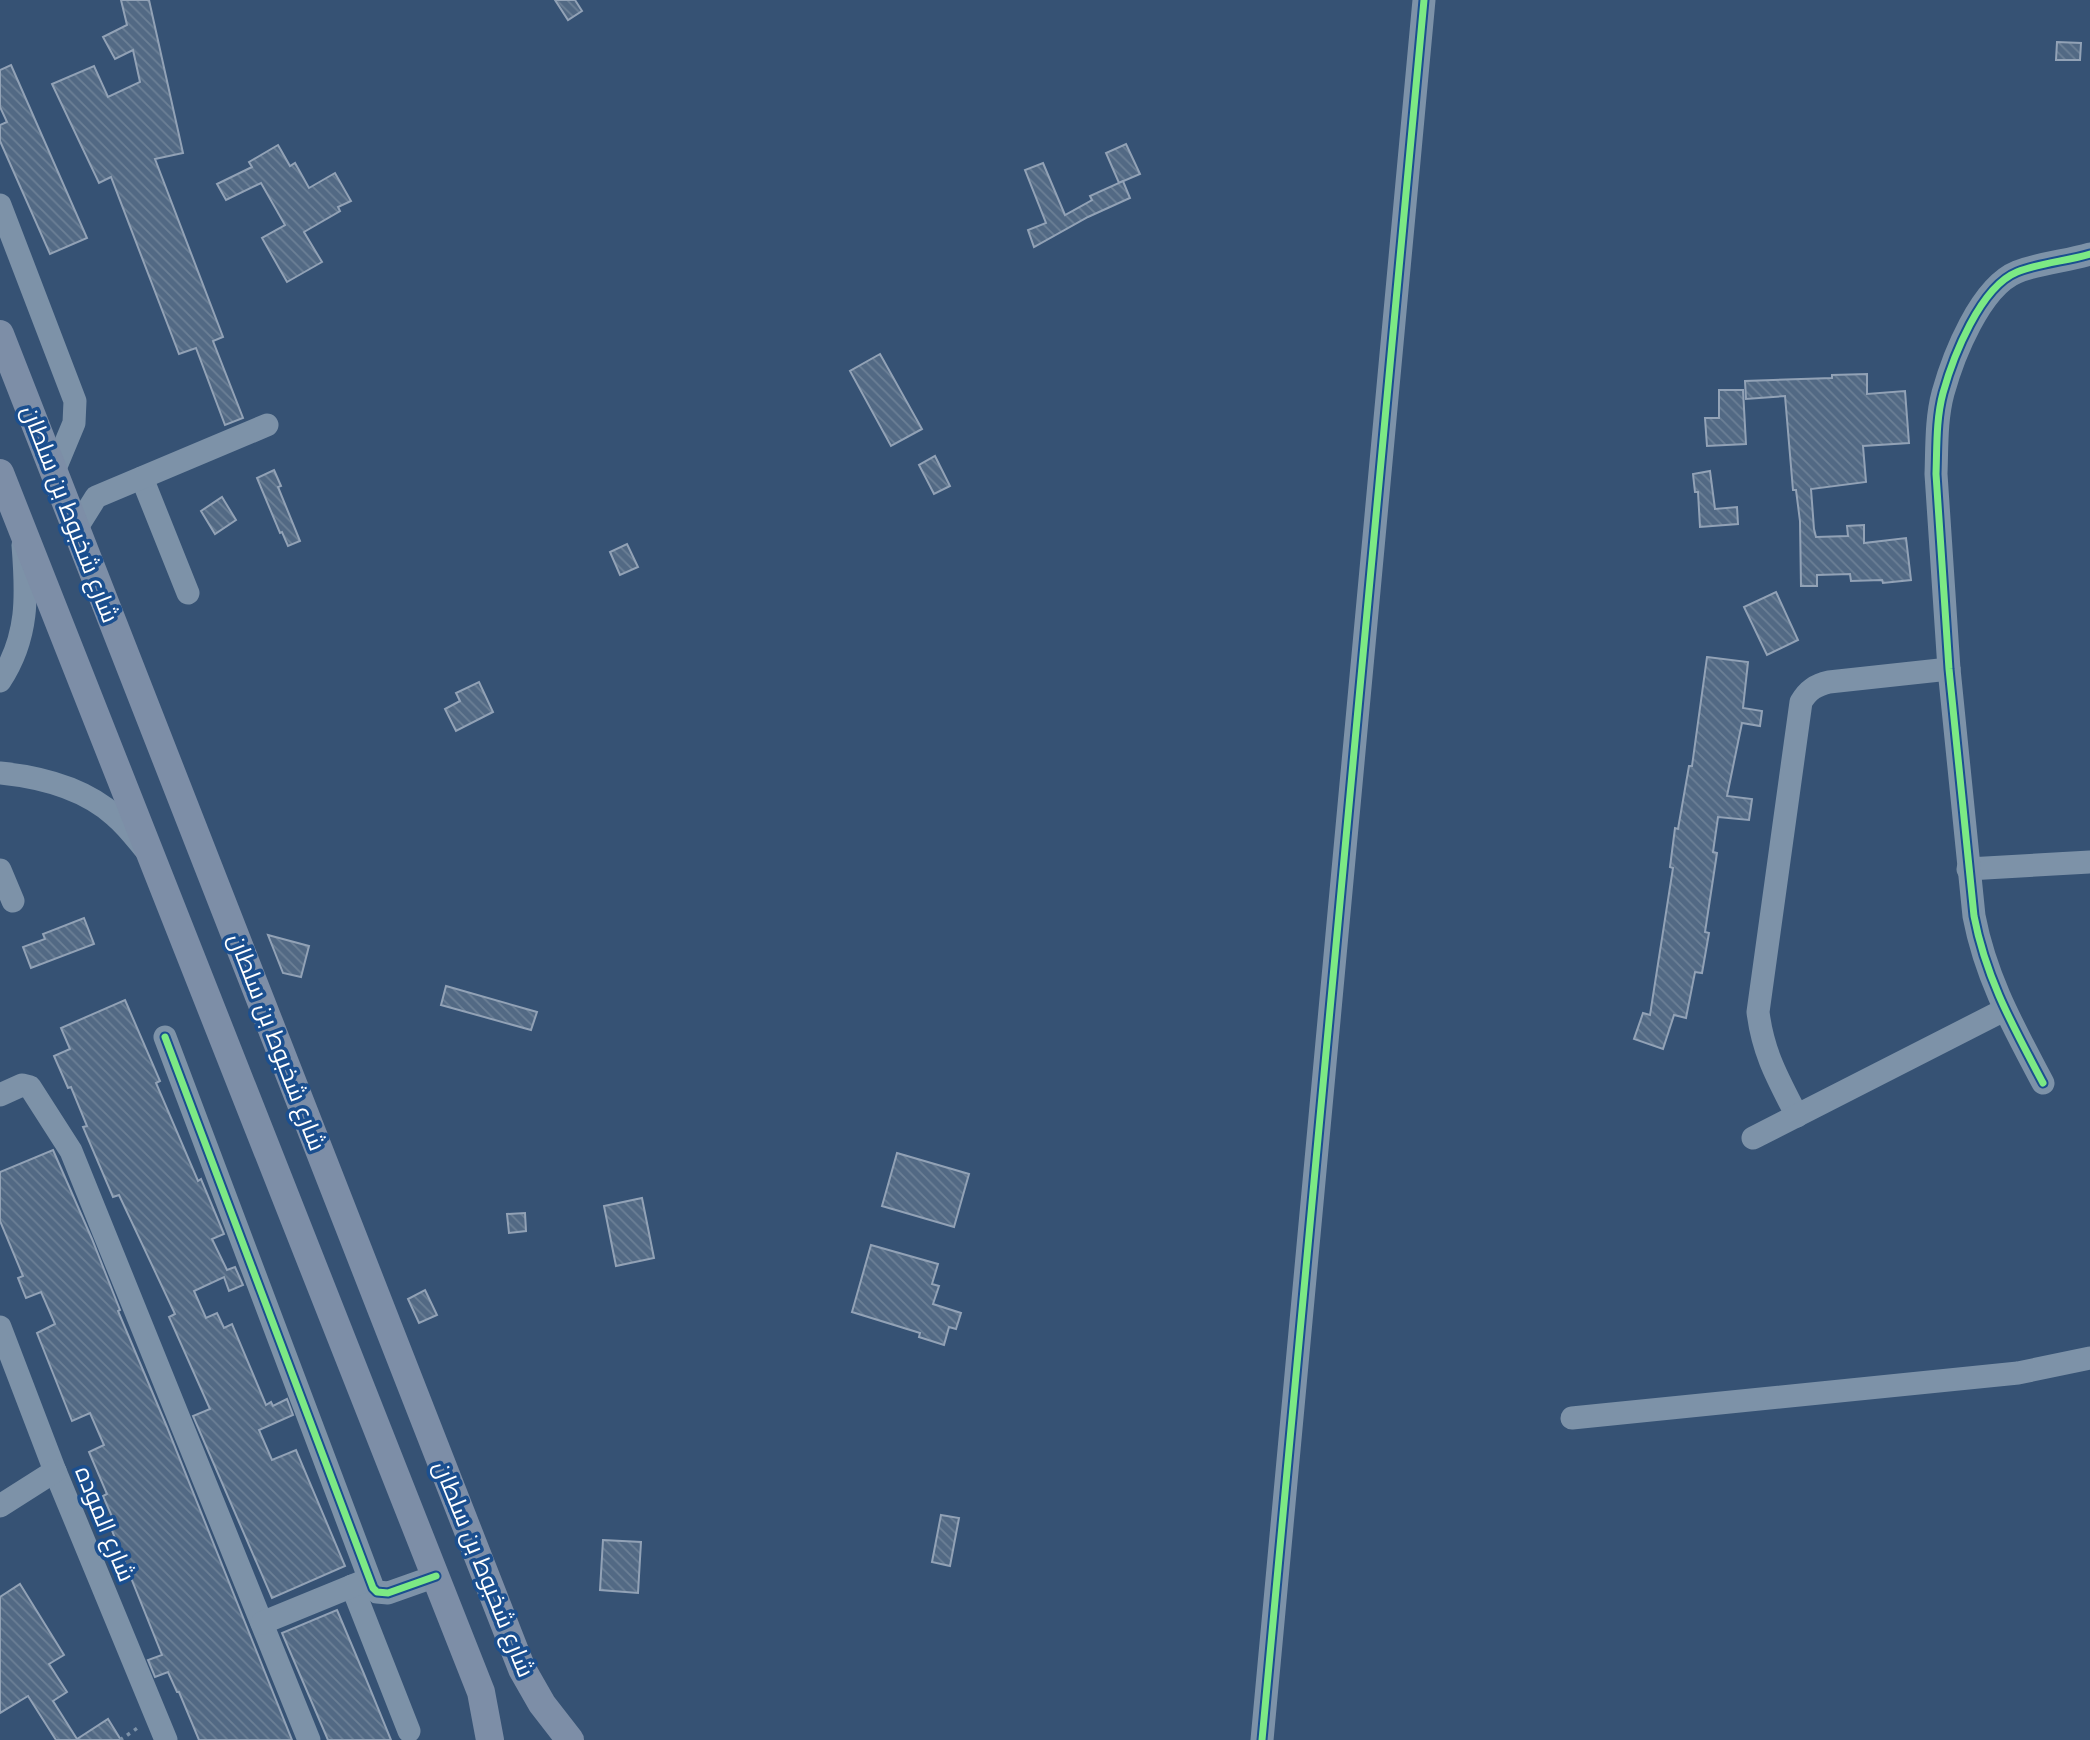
<svg xmlns="http://www.w3.org/2000/svg" width="2090" height="1740" font-family="Poppins,Cairo,sans-serif">
<style>
.building{fill:url(#building-back-hatch);stroke:#92a2b6;stroke-width:2}
.lines{fill:none;stroke-linecap:round;stroke-linejoin:round}
.path{stroke:#7d92a8;stroke-width:3.5;stroke-dasharray:3.5 5;stroke-linecap:butt}
.minor{stroke:#7d92a8;stroke-width:23}
.major{stroke:#7d8ea7;stroke-width:28}
.cycleway-casing{stroke:#1b4f8f;stroke-width:11}
.cycleway{stroke:#7ce984;stroke-width:7}
.labels{text-anchor:middle;stroke-width:7;stroke-linejoin:round;paint-order:stroke}
.street-label{font-size:24px;fill:#fff;stroke:#1b4f8f}
</style>
<defs>
<pattern id="building-back-hatch" width="6" height="6" patternUnits="userSpaceOnUse" patternTransform="scale(1.75)"><rect width="6" height="6" fill="#526984"/><path d="M-1 5l2 2M0 0l6 6M5-1l2 2" fill="none" stroke="#6c8096"/></pattern>
</defs>
<rect width="100%" height="100%" fill="#365274"/>
<!-- building -->
<g class="building">
<polygon points="121,0 149,0 183,153 155,159 223,337 213,341 243,418 225,425 196,348 179,354 111,177 99,183 52,84 94,66 108,97 140,82 133,50 115,59 103,37 127,25"/>
<polygon points="555,0 575,0 582,11 568,20"/>
<polygon points="2057,42 2081,43 2080,60 2056,60"/>
<polygon points="11,65 87,238 50,254 0,141 0,125 7,122 0,107 0,70"/>
<polygon points="1126,144 1140,174 1119,183 1106,153"/>
<polygon points="278,145 290,166 295,163 309,188 335,173 351,201 338,207 340,211 304,232 322,262 287,282 262,238 285,225 261,183 226,200 217,184 252,167 249,162"/>
<polygon points="1043,163 1065,215 1092,200 1090,196 1123,181 1130,198 1088,217 1034,247 1028,230 1046,223 1025,170"/>
<polygon points="880,354 922,429 891,446 850,371"/>
<polygon points="1867,374 1867,394 1905,391 1909,443 1863,446 1866,482 1811,489 1814,529 1816,537 1848,536 1847,526 1864,525 1864,543 1906,538 1911,580 1883,583 1882,580 1851,581 1850,574 1817,575 1817,586 1801,586 1800,521 1796,490 1793,490 1785,396 1746,399 1745,381 1832,378 1832,375"/>
<polygon points="1719,390 1743,390 1746,444 1707,446 1705,418 1719,418"/>
<polygon points="935,456 950,486 934,494 919,465"/>
<polygon points="274,470 281,486 278,487 300,541 288,546 282,532 280,533 257,478"/>
<polygon points="1710,471 1715,509 1737,507 1738,524 1700,527 1698,492 1695,492 1693,474"/>
<polygon points="222,497 236,520 215,534 201,511"/>
<polygon points="627,544 638,567 620,575 610,552"/>
<polygon points="1776,592 1798,640 1767,655 1744,607"/>
<polygon points="1707,657 1748,662 1743,708 1762,711 1760,726 1742,723 1727,796 1752,799 1749,820 1718,817 1713,852 1717,853 1705,932 1709,933 1702,973 1695,972 1686,1018 1674,1015 1663,1049 1634,1039 1643,1013 1650,1015 1673,868 1670,867 1675,828 1678,829 1689,766 1692,766"/>
<polygon points="479,682 493,712 456,731 445,709 460,701 456,693"/>
<polygon points="84,918 94,944 31,968 23,947 45,939 43,934"/>
<polygon points="268,935 309,946 301,977 283,973"/>
<polygon points="446,986 537,1012 531,1030 441,1005"/>
<polygon points="125,1000 160,1081 156,1083 198,1181 201,1179 224,1234 212,1239 227,1270 235,1267 243,1285 229,1291 224,1277 194,1291 206,1318 217,1313 224,1328 232,1324 266,1405 271,1402 273,1406 287,1399 293,1415 259,1430 272,1460 296,1450 345,1566 272,1598 193,1416 210,1409 169,1317 175,1314 119,1195 113,1197 83,1127 87,1126 71,1087 68,1088 54,1056 70,1049 61,1028"/>
<polygon points="53,1150 92,1239 120,1310 118,1311 167,1427 292,1740 199,1740 179,1692 177,1692 168,1672 155,1677 148,1660 162,1655 111,1528 116,1526 103,1496 107,1494 89,1452 104,1445 90,1413 72,1421 37,1333 55,1324 41,1292 26,1298 18,1278 23,1276 0,1221 0,1172"/>
<polygon points="897,1153 969,1174 954,1227 882,1206"/>
<polygon points="642,1198 654,1258 616,1266 604,1206"/>
<polygon points="525,1213 526,1231 509,1233 507,1214"/>
<polygon points="871,1245 938,1264 932,1284 939,1286 933,1304 961,1313 956,1329 949,1327 944,1345 919,1337 920,1333 852,1312"/>
<polygon points="425,1290 437,1315 419,1323 408,1299"/>
<polygon points="941,1515 959,1518 950,1566 932,1562"/>
<polygon points="603,1540 641,1542 638,1593 600,1590"/>
<polygon points="20,1584 64,1655 49,1664 67,1692 53,1701 77,1739 108,1719 121,1740 56,1740 28,1696 0,1713 0,1597"/>
<polygon points="337,1610 364,1674 391,1740 328,1740 282,1633"/>
</g>
<g class="lines">
<!-- path -->
<polyline class="path" points="120,1740 139,1727"/>
<!-- minor -->
<g class="minor">
<polyline points="0,205 75,401 74,423 54,471"/>
<polyline points="142,478 188,593"/>
<polyline points="76,529 96,497 267,425"/>
<path d="M0 681C29 637 27 595 23 545"/>
<path d="M0 773C40 777 84 788 115 816 126 825 135 837 144 848"/>
<polyline points="1968,869 2090,862"/>
<polyline points="0,870 13,901"/>
<polyline points="165,1037 373,1588 377,1592 388,1593 436,1576"/>
<path d="M2043 1083C2014 1028 1986 979 1974 916L1949 669 1936 474C1937 447 1936 419 1943 393 1953 357 1980 287 2017 272 2039 263 2067 261 2090 254"/>
<polyline points="0,1095 22,1085 30,1087 71,1151 309,1740"/>
<path d="M1797 1116C1778 1079 1763 1053 1758 1012L1801 702C1808 690 1816 685 1829 682L1949 669"/>
<polyline points="1753,1138 2004,1010"/>
<polyline points="0,1327 55,1471 166,1740"/>
<polyline points="1572,1418 2018,1373 2090,1358"/>
<polyline points="0,1506 55,1471"/>
<polyline points="352,1586 409,1731"/>
<polyline points="262,1623 367,1580"/>
<polyline points="1262,1740 1424,0"/>
</g>
<!-- major -->
<g class="major">
<polyline points="0,334 522,1669 542,1704 570,1740"/>
<polyline points="0,473 481,1692 490,1740"/>
</g>
<!-- cycleway casing -->
<g class="cycleway-casing">
<g id="cycleway">
<polyline points="165,1037 373,1588 377,1592 388,1593 436,1576"/>
<path d="M2043 1083C2014 1028 1986 979 1974 916L1949 669 1936 474C1937 447 1936 419 1943 393 1953 357 1980 287 2017 272 2039 263 2067 261 2090 254"/>
<polyline points="1262,1740 1424,0"/>
</g>
</g>
<!-- cycleway -->
<use href="#cycleway" class="cycleway"/>
</g>
<g class="labels">
<!-- street labels -->
<g class="street-label">
<text transform="translate(70 514) rotate(69)" y="8">شارع شخبوط بن سلطان</text>
<text transform="translate(277 1042) rotate(69)" y="8">شارع شخبوط بن سلطان</text>
<text transform="translate(105 1524) rotate(68)" y="8">شارع الموده</text>
<text transform="translate(484 1569) rotate(68)" y="8">شارع شخبوط بن سلطان</text>
</g>
</g>
</svg>
